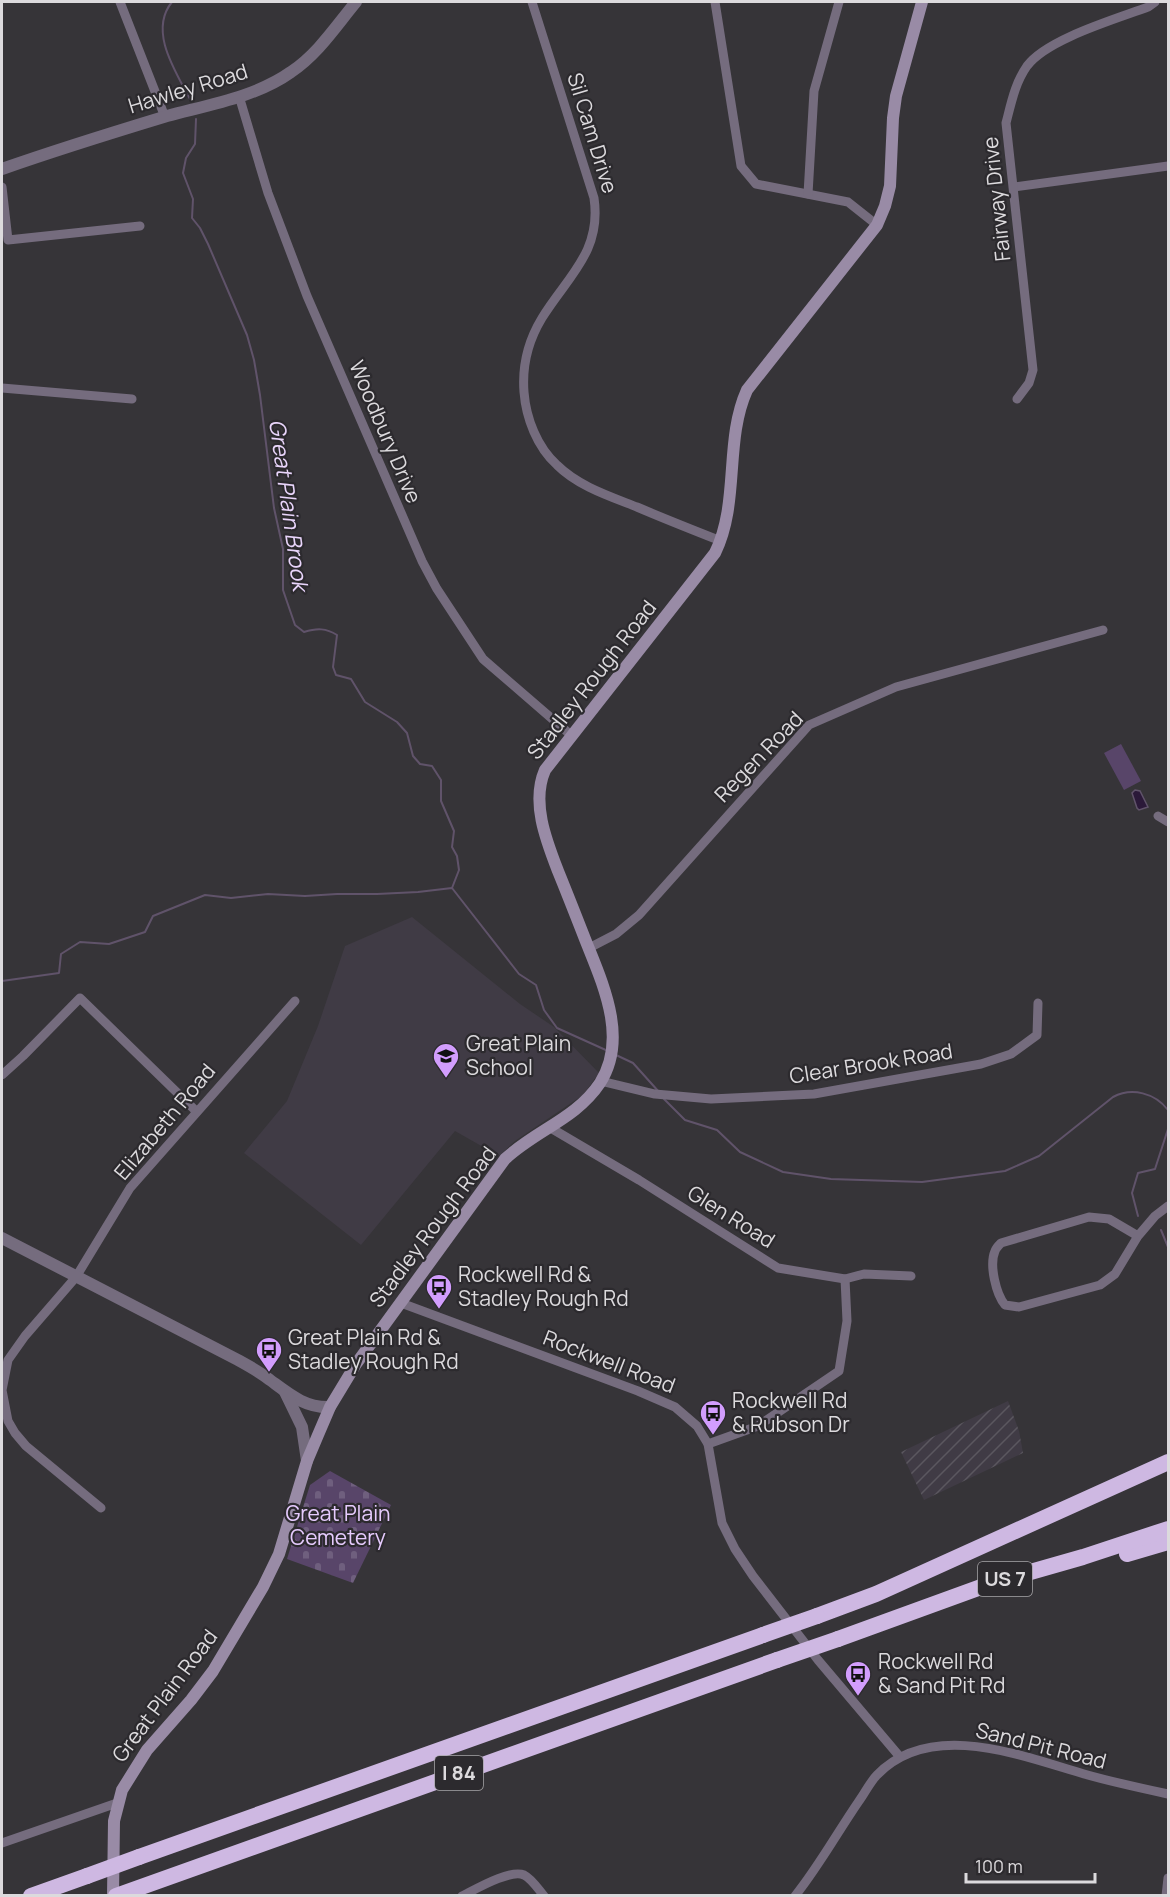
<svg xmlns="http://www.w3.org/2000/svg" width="1170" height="1897" font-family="Manrope,sans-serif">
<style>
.built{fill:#403b45}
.industrial{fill:url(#industrial-furrows)}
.cemetery{fill:url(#cemetery-stones)}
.garden{fill:#584569}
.water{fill:#2b1939;stroke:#60536a;stroke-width:1.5}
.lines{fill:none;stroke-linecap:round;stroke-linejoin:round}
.stream{stroke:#60536a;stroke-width:2}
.minor{stroke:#756c7e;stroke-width:9}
.tertiary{stroke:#756c7e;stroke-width:12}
.secondary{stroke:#998ba6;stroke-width:12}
.motorway{stroke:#ceb8e2;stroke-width:16}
.motorway-bridge{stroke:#ceb8e2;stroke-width:16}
.labels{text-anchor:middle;stroke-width:4.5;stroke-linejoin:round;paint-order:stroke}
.shield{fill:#2c2a2e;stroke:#a7a5a8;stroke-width:1.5}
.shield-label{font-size:20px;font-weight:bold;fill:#dcdadd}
.street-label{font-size:21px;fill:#dcdadd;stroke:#2c2a2e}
.poi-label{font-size:21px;fill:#dcdadd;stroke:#2c2a2e;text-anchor:start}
.park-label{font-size:21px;fill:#e6cbfe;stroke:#2c2a2e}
.water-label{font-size:22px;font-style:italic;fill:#e9d5fb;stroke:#2c2a2e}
</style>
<defs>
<pattern id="industrial-furrows" width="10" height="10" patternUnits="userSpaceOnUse" patternTransform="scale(1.5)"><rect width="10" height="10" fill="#403b45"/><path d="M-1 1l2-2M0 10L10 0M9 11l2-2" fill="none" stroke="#5b575f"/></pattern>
<pattern id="cemetery-stones" width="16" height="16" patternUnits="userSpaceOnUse" patternTransform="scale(1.5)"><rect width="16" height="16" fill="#584569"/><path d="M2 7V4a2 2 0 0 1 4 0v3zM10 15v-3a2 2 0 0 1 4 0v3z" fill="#6f5f7e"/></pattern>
</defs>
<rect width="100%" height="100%" fill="#363438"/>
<!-- built -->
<polygon class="built" points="412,917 520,1004 554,1027 599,1073 583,1095 515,1141 499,1156 455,1131 361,1245 244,1153 287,1101 318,1026 345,946"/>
<!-- industrial -->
<polygon class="industrial" points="1008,1401 1019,1431 1023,1453 924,1500 901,1452"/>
<!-- cemetery -->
<polygon class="cemetery" points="330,1471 391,1505 353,1583 287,1559 310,1485"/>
<!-- garden -->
<polygon class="garden" points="1121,744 1141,781 1124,790 1104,753"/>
<!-- water -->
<polygon class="water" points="1135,790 1140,791 1148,807 1139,810 1137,808 1132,793"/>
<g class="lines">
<!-- stream -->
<g class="stream">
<path d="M172 2C148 31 176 72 190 99"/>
<path d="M196 119 195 144 186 158 183 173 193 199 192 218 200 228 208 244 247 335 254 360 260 395 274 508 283 549V590L295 625 304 632C317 628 326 628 337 635L333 667 336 675 351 679 365 702 397 722 407 733 413 756 420 764 432 766 441 780V801L454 831 452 847 457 856 459 870 452 888"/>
<polyline points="2,981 59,973 61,954 80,942 109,944 145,932 153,916 205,895 231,898 268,894 305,896 337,894 377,894 418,892 452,888 519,974 536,985 544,1010 557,1028 608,1051"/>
<polyline points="616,1055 633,1063 659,1092"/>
<path d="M664 1099 685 1120 717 1130 740 1152 783 1172 831 1179 922 1182 1005 1171 1039 1156 1113 1097C1132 1087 1155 1093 1168 1110"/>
<polyline points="1138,1216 1132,1193 1138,1173 1155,1169 1168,1129"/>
<polyline points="1161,1230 1168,1247"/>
</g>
<!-- minor -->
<g class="minor">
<polyline points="120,2 165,117"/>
<path d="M532 2 594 198C602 252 567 277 542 318 528 341 522 366 524 392 526 418 537 447 557 465 578 486 609 496 637 507 665 519 693 530 721 541"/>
<polyline points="715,2 741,166 756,184 848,202 877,225"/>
<polyline points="239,96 268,193 307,296 422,561 437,589 483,659 572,736"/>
<polyline points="2,187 8,240 140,226"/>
<polyline points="1014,187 1168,166"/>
<polyline points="808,194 814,91 839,2"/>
<polyline points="2,388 132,399"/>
<path d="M1017 399 1029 383 1033 370 1006 123C1011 104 1015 83 1027 66 1047 39 1116 19 1148 7L1155 2"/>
<polyline points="1158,816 1168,822"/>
<polyline points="589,948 616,934 639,915 809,725 896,687 1103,630"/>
<polyline points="2,1075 23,1056 80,998 196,1111"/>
<polyline points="601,1081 655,1094 711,1099 814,1094 981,1064 1011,1054 1037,1035 1038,1003"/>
<polyline points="549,1127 639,1180 778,1268 845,1279 864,1274 911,1276"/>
<path d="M1138 1236 1109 1219 1089 1217 1001 1243C999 1245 996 1248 995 1251 989 1265 996 1294 1005 1305L1019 1307 1100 1285 1115 1274 1138 1236 1155 1216 1168 1206"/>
<polyline points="401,1303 638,1391 675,1407 697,1426 708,1444 722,1523 735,1549 753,1576 818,1660 900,1757"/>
<polyline points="708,1444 758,1426 839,1371 847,1321 845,1279"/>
<polyline points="101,1508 26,1446 15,1433 8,1421 2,1390 8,1360 25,1336 76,1277 130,1188 295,1001"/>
<polyline points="2,1843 117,1803"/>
<path d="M462 1896C476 1889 510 1869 524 1875 532 1879 538 1889 544 1896"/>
<path d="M795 1896C819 1866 837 1833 859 1801 865 1793 870 1782 877 1775 931 1719 1022 1756 1084 1774 1112 1782 1140 1788 1168 1794"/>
<polyline points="1166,1896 1168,1878"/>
</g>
<!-- tertiary -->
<g class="tertiary">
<path d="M2 169C56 150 111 133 167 116 208 105 256 97 291 72 318 54 336 26 356 2"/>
<path d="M2 1238 238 1360C249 1366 260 1372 270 1380 289 1394 305 1408 330 1407"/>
<polyline points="285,1392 302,1427 307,1461"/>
</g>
<!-- secondary -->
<path class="secondary" d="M113 1896 114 1821 122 1790 147 1750 191 1700 213 1671 263 1587 279 1554 307 1461 318 1435 330 1407 356 1364 505 1159C536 1130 576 1119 600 1083 629 1038 602 982 585 939 576 916 567 893 558 871 546 840 531 802 545 770L715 553C740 502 724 441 747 390L877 225 885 206 890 186 893 118 896 96 922 2"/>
<!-- motorway -->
<g class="motorway">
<polyline points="1127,1554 1168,1542"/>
<polyline points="817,1616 876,1594 1168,1462"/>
<polyline points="838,1639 992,1583 1083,1557 1168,1529"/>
<polyline points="139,1857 763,1635"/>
<polyline points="31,1896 87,1876"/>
<polyline points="116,1896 777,1660"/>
</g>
<!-- motorway-bridge -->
<g class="motorway-bridge">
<polyline points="763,1635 817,1616"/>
<polyline points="777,1660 838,1639"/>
<polyline points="87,1876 139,1857"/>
</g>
</g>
<!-- icons -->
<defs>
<g id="school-pin" transform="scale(1.35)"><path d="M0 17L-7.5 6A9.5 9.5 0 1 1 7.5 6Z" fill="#d29dfd" stroke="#2c2a2e"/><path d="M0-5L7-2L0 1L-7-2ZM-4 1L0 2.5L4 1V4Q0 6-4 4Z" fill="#111"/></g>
<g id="bus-pin" transform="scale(1.35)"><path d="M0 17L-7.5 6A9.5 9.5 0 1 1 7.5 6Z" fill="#d29dfd" stroke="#2c2a2e"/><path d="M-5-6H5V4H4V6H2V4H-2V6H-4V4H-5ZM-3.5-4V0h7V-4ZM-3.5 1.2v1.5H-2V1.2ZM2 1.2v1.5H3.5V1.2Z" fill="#111"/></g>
</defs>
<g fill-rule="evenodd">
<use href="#school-pin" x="446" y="1056"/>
<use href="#bus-pin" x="439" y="1287"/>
<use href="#bus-pin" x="269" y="1350"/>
<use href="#bus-pin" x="713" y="1413"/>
<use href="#bus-pin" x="858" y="1674"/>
</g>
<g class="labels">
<!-- shield labels -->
<g class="shield">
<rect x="978" y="1562" width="54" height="34" rx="4.5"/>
<rect x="435" y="1756" width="48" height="34" rx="4.5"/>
</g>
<g class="shield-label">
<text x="1005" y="1586">US 7</text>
<text x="459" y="1780">I 84</text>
</g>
<!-- street labels -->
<g class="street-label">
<text transform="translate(188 89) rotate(-17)" y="7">Hawley Road</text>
<text transform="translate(592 133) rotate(73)" y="7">Sil Cam Drive</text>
<text transform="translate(997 199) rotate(-96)" y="7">Fairway Drive</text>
<text transform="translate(385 432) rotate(67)" y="7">Woodbury Drive</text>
<text transform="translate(592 680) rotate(-52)" y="7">Stadley Rough Road</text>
<text transform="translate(759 757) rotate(-46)" y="7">Regen Road</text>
<text transform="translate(871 1064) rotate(-9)" y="7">Clear Brook Road</text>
<text transform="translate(165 1122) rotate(-50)" y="7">Elizabeth Road</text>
<text transform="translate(731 1217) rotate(32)" y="7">Glen Road</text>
<text transform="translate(433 1227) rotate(-53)" y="7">Stadley Rough Road</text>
<text transform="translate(609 1362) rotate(21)" y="7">Rockwell Road</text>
<text transform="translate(165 1696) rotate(-53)" y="7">Great Plain Road</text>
<text transform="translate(1041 1746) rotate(14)" y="7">Sand Pit Road</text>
</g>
<!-- poi labels -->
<g class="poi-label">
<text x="466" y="1051">Great Plain<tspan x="466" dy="24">School</tspan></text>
<text x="458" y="1282">Rockwell Rd &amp;<tspan x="458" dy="24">Stadley Rough Rd</tspan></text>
<text x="288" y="1345">Great Plain Rd &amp;<tspan x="288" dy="24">Stadley Rough Rd</tspan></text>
<text x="732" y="1408">Rockwell Rd<tspan x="732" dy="24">&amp; Rubson Dr</tspan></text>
<text x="878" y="1669">Rockwell Rd<tspan x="878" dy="24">&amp; Sand Pit Rd</tspan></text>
</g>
<!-- park labels -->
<g class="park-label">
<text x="338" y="1521">Great Plain<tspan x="338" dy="24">Cemetery</tspan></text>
</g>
<!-- water labels -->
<g class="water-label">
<text transform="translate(289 505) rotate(82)" y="8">Great Plain Brook</text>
</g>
</g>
<!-- border -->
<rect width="1170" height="1897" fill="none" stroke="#dcdadd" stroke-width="6"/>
<!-- scale -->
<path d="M966 1873v9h129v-9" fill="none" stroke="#dcdadd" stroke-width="3"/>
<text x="975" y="1873" font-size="18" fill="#dcdadd" stroke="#2c2a2e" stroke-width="4.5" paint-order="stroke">100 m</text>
</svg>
